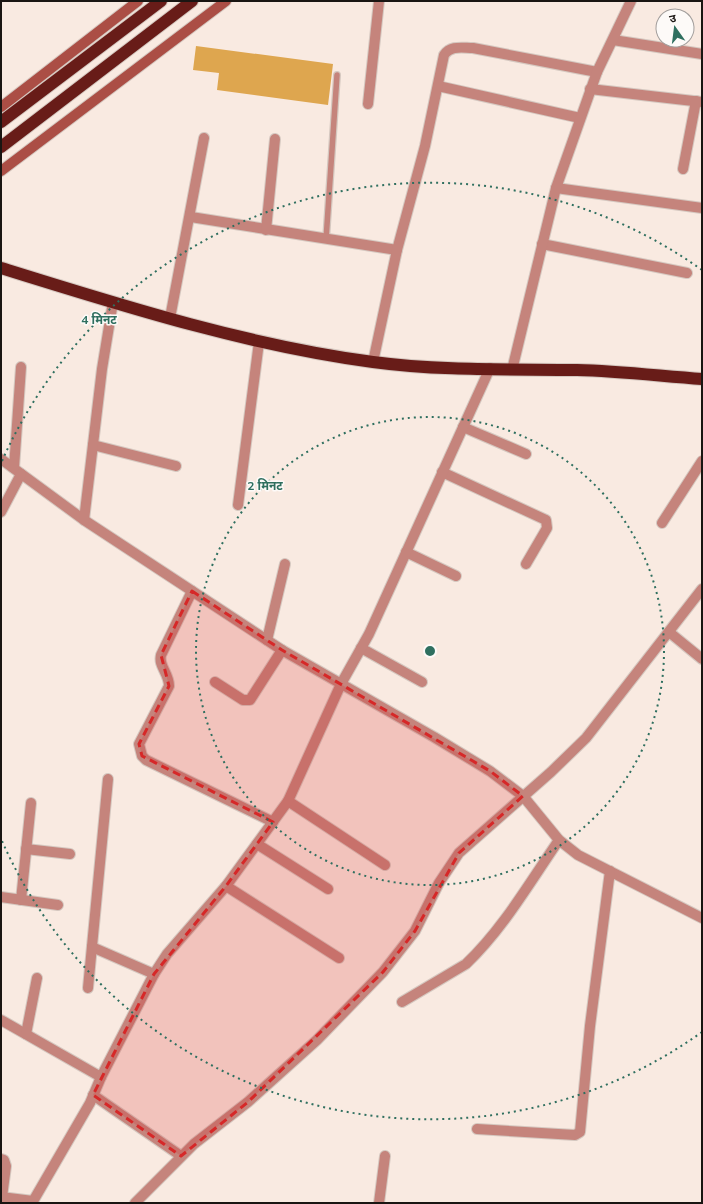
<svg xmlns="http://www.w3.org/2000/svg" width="703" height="1204" font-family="'Nunito Sans','Noto Sans Devanagari',sans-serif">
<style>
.building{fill:#dea64f}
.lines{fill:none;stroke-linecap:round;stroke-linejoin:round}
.lane-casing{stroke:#d5c8c0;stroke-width:8}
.street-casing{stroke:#d5c8c0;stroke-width:12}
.secondary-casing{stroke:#d5c8c0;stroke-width:12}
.highway-casing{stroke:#d5c8c0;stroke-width:14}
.lane{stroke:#c5847c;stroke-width:5.5}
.street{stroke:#c5847c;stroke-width:10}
.secondary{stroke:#ab4e45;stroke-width:10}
.highway{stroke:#681c18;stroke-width:12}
.marked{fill:#d62828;fill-opacity:0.2;stroke:#d62828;stroke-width:3;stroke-dasharray:8 5;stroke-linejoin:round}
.ring{fill:none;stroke:#2f6f5f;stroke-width:2;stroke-dasharray:2 4}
.centre{fill:#2f6f5f;stroke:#fdfaf8;stroke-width:2}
.ring-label{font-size:12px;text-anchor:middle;font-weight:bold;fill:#2f6f5f;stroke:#fdfaf8;stroke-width:3;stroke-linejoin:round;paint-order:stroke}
</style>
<rect width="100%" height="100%" fill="#f9eae1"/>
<!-- building -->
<polygon class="building" points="196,46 333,64 328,105 217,90 219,73 193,70"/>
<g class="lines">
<!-- lane casing -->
<g class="lane-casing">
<polyline id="lane" points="326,240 337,75"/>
</g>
<!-- street casing -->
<g class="street-casing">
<g id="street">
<polyline points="613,40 702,54"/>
<polyline points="438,86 580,118"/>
<polyline points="590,89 702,102"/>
<polyline points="368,104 379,1"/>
<polyline points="683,169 696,101"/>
<polyline points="556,188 702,208"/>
<polyline points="191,217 397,250"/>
<polyline points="266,230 275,139"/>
<polyline points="542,244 687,273"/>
<polyline points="170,318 204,138"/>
<path d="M373 362 397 250 425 146 444 55C451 45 462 48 473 48L597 72"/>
<polyline points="512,370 556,188 597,72 631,1"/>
<polyline points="463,427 526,454"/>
<polyline points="93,445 176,466"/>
<polyline points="1,459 84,520 282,650 434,737 490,771 523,796 559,840 578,855 702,918"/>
<polyline points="14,468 21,367"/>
<polyline points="442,472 546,520 547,528 526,564"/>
<polyline points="238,505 259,342"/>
<polyline points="1,512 21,474"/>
<polyline points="84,520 102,369 113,302"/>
<polyline points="662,523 702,461"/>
<polyline points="406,552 456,576"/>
<path d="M192 591 161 655C158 666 169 673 169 686L139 744 142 756 146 760 273 822"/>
<polyline points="669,632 702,659"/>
<polyline points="267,640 285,564"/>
<polyline points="361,648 422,682"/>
<polyline points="215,682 243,700 250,700 282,650"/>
<polyline points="288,801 385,865"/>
<polyline points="257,844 328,889"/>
<polyline points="26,849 70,854"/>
<polyline points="226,886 339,958"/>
<polyline points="1,897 58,905"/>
<polyline points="21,900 31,803"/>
<polyline points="92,947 154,974"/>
<polyline points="88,988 108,779"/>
<path d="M402 1002 466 964C503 929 530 882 559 840"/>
<polyline points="1,1020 101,1077"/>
<polyline points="26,1034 37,978"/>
<polyline points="93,1095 181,1156"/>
<polyline points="477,1129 575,1135 580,1132 590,1026 610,871"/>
<polyline points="1,1159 4,1160 6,1166 2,1197"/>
<polyline points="1,1197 33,1201"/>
<polyline points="32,1203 90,1103 101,1077 154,974 167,954 226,886 288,801 341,684 369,634 490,368"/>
<polyline points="135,1203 194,1144 248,1102 317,1040 383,972 415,931 439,883 459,853 551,772 586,738 702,589"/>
<polyline points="379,1203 385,1156"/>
</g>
</g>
<!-- secondary casing -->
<g class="secondary-casing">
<g id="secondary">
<polyline points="1,107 138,1"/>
<polyline points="1,171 226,1"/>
</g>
</g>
<!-- highway casing -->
<g class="highway-casing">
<g id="highway">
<polyline points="1,122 161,1"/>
<polyline points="1,147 192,1"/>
<path d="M1 268C123 306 246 345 373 362 440 371 509 369 577 370 619 371 660 376 702 379"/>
</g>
</g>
<!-- lane -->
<use href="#lane" class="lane"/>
<!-- street -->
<use href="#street" class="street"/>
<!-- secondary -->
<use href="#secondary" class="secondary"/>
<!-- highway -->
<use href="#highway" class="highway"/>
</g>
<!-- marked area -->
<path class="marked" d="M192 591 282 650 490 771 523 796 459 853 415 931 383 972 248 1102 181 1156 93 1095 154 974 226 886 273 822 142 756 139 744 169 686 161 655Z"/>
<!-- distance rings -->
<g class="ring">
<circle cx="430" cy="651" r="234"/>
<path d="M702 1032A468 468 0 0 1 2 841M2 461A468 468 0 0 1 702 270"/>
</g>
<circle cx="430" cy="651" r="6" class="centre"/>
<g class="ring-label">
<text x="99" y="324">4 मिनट</text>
<text x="265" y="490">2 मिनट</text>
</g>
<!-- border -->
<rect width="703" height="1204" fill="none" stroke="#1a1512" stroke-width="4"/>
<!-- north arrow -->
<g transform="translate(675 28) rotate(346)"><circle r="19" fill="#fdfaf8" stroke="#a29e9c"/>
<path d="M0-3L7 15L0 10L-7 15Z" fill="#2f6f5f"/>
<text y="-6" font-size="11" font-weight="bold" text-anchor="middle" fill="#1a1512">उ</text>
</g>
</svg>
